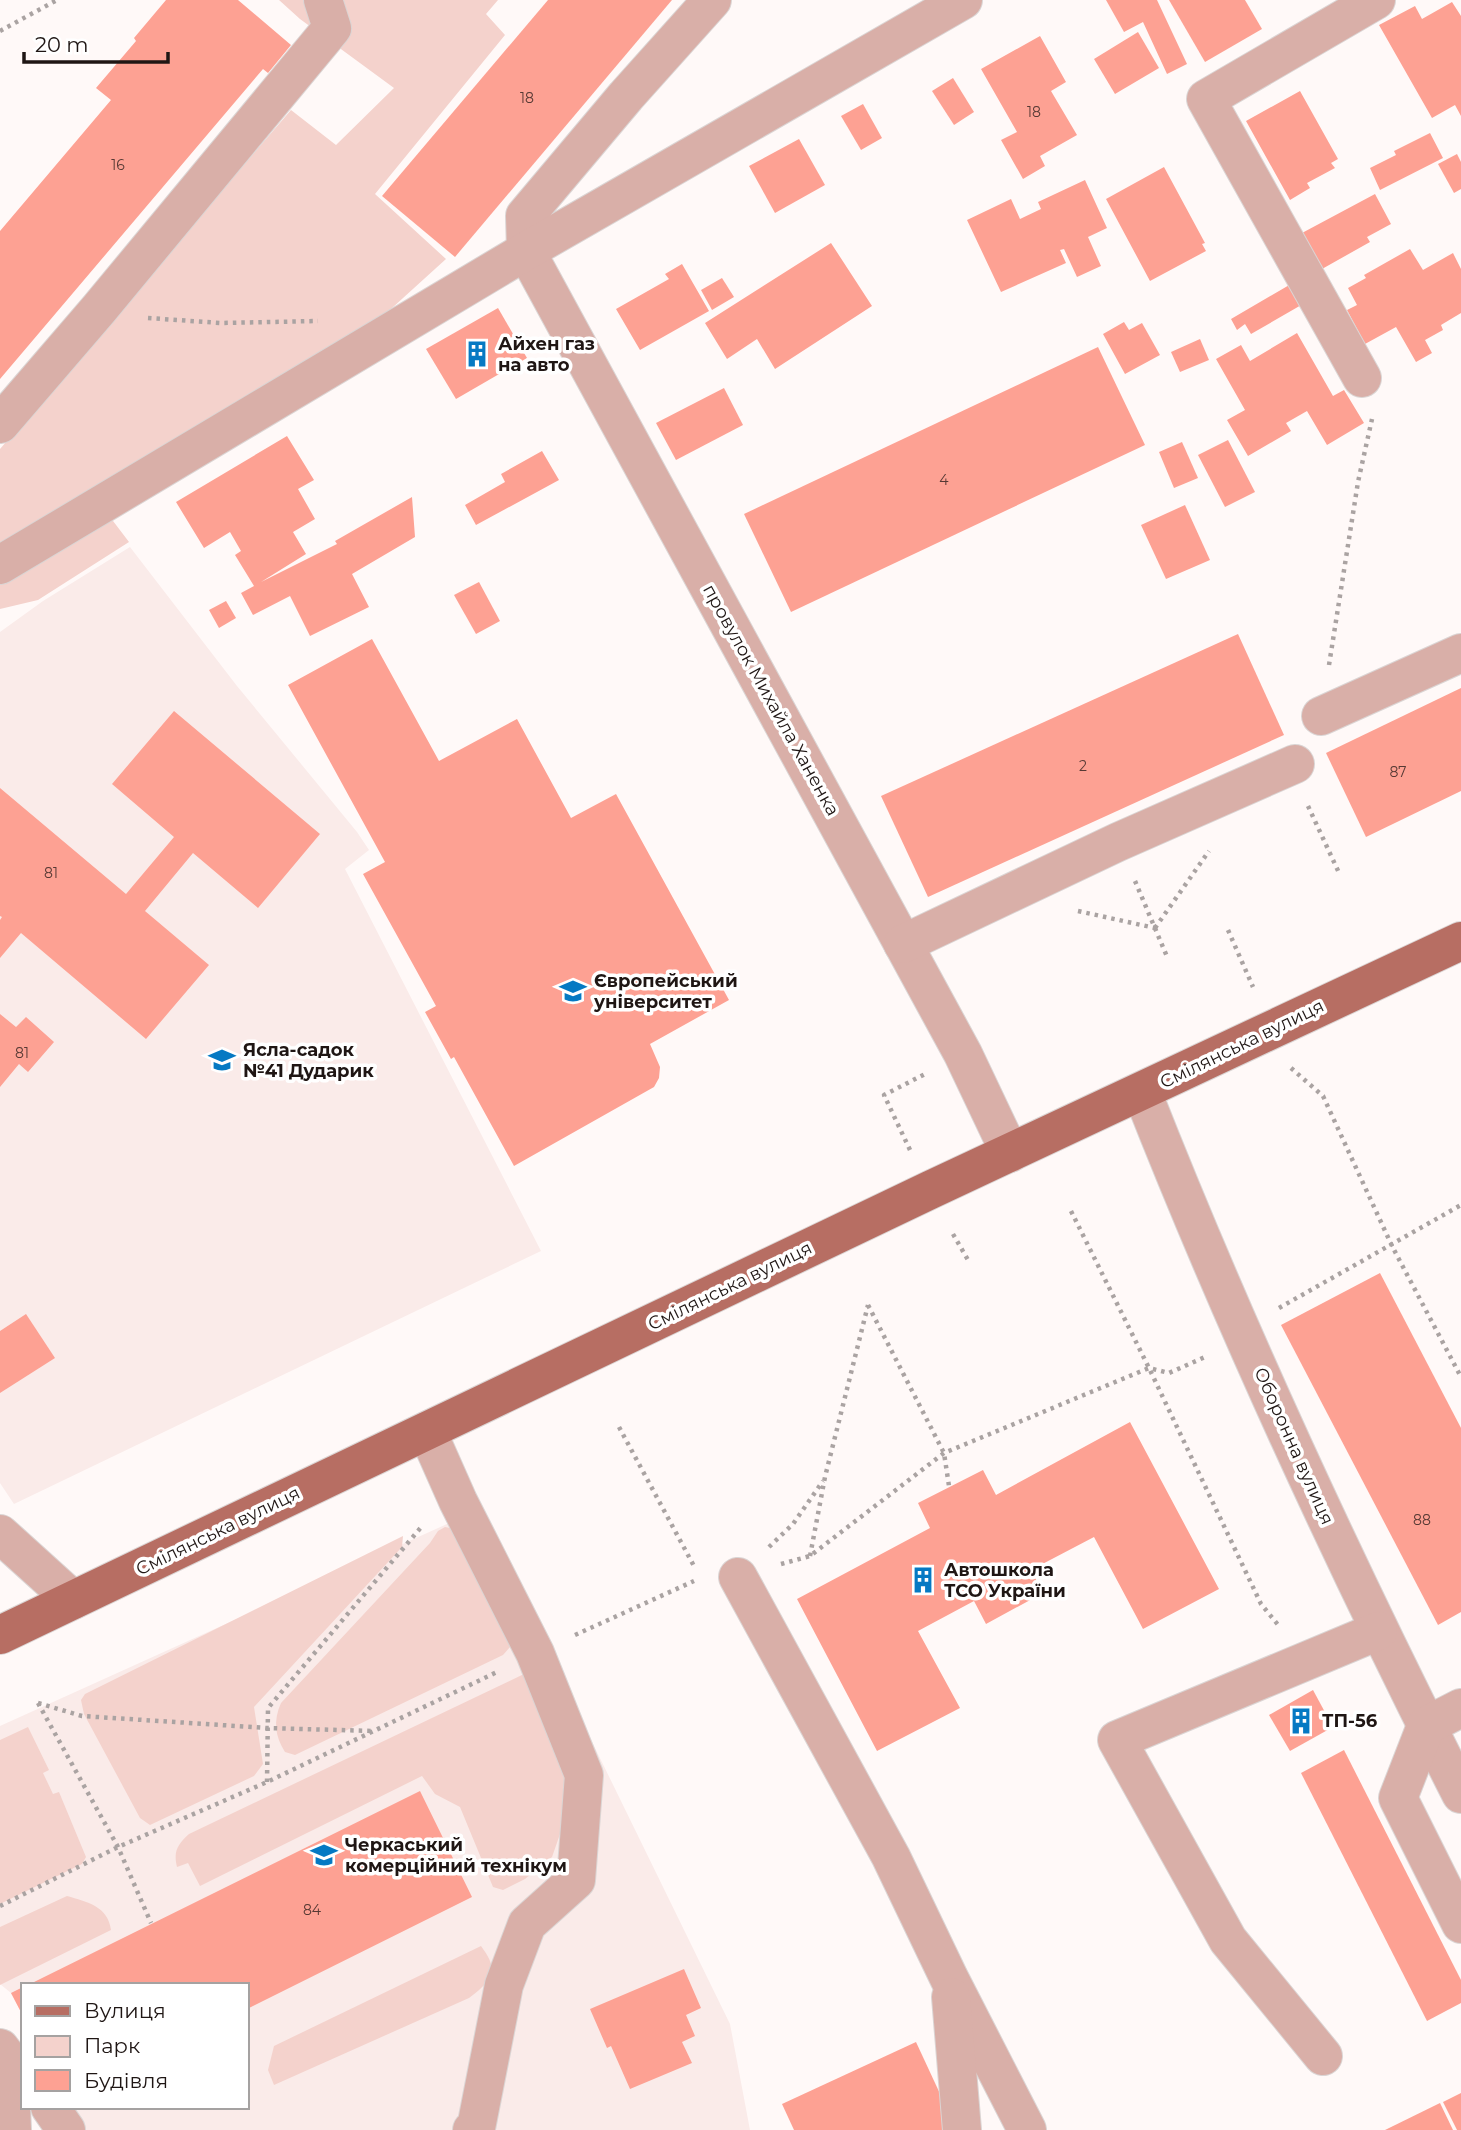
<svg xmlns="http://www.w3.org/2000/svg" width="1461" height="2130" font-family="Montserrat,sans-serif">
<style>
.built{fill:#faebe9}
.green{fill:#f4d2cc}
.building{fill:#fda193}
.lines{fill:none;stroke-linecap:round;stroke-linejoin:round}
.minor-casing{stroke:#dbd5d4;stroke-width:40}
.major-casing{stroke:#dbd5d4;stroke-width:40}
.path{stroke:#aaa3a2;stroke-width:4.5;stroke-dasharray:3.5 5;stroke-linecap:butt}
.minor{stroke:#d9afa8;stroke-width:38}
.major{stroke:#b76e63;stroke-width:38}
.labels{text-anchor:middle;stroke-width:7;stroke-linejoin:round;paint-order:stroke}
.number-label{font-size:14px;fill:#563934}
.poi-label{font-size:18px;font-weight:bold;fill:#1f1614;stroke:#fff;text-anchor:start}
.street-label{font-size:18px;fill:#1f1614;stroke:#fff}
</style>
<rect width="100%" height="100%" fill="#fff9f8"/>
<!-- built -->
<g class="built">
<polygon points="130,547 237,686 357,832 369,850 345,869 541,1251 14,1504 0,1483 0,632 43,601"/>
<polygon points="458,1519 575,1707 730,2024 750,2130 83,2130 69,2107 247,2107 247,1985 23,1985 23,2016 11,1993 0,1984 0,1726"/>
</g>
<!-- green -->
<g class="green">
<polygon points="279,0 498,0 486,14 505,35 375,194 446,259 381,318 110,517 129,542 38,600 0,609 0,449 291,110 336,145 394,88 300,19"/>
<path d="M445 1527 450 1528 508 1639 510 1647 503 1655 295 1755 285 1752C275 1736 273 1721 281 1703L430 1543 438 1531Z"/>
<polygon points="403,1536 402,1547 254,1707 263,1764 254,1776 150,1825 140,1818 84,1714 81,1700 85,1694"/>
<path d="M524 1674 567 1780 560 1834 552 1857 525 1879 503 1890 493 1887 460 1807 435 1794 422 1776 200 1886 188 1863 177 1867C173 1851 178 1844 189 1834Z"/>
<polygon points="28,1727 49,1770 43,1773 53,1794 59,1792 86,1857 82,1864 0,1904 0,1740"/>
<path d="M67 1896C87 1902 108 1906 111 1930L0 1985V1927Z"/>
<path d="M481 1946C500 1972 493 1979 469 1998L274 2085 268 2070 274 2046Z"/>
</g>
<!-- building -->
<g class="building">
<polygon points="166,0 238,0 291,45 268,73 263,69 0,379 0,231 111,100 96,88 136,41 134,38"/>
<polygon points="548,0 672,0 455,257 382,196"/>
<polygon points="1106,0 1157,0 1187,64 1167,74 1143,22 1124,32"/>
<polygon points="1169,0 1245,0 1262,29 1205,62"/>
<polygon points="1452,2 1461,16 1461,116 1455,105 1432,118 1379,25 1415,6 1422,19"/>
<polygon points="1138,32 1159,68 1115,94 1094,59"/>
<polygon points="1040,36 1066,82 1051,91 1077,135 1040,156 1045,166 1023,179 1001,140 1017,132 981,69"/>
<polygon points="953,78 974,112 954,125 932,91"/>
<polygon points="1300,91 1338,159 1331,163 1335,168 1307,183 1310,188 1290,200 1246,121"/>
<polygon points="863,104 882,138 861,150 841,116"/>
<polygon points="1430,133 1443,158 1380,190 1370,168 1396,155 1394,151"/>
<polygon points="799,139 825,185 775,213 749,166"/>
<polygon points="1457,154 1461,162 1461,189 1454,193 1438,164"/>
<polygon points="1164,167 1205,243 1202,244 1206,251 1150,281 1106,199"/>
<polygon points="1085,180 1107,228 1088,237 1101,266 1077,277 1064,249 1060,250 1066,263 1001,292 967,220 1011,199 1020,219 1041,209 1038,202"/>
<polygon points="1375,194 1391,224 1367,237 1370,242 1322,269 1302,233"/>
<polygon points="831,243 872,306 775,369 757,339 727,359 705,323"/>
<polygon points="1410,249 1423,270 1453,253 1461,269 1461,313 1441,325 1443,330 1425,340 1432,353 1416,362 1396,327 1365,344 1347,310 1357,305 1348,288 1366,278 1364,275"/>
<polygon points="682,264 709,311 640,350 616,309 669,279 665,274"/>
<polygon points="722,278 734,297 712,310 701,290"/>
<polygon points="1291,284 1303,304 1251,334 1245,324 1237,330 1231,319"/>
<polygon points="498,308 527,358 456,399 426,349"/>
<polygon points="1124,322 1129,330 1142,323 1160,355 1125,374 1103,334"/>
<polygon points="1297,333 1333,396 1344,390 1364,423 1327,445 1307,411 1286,423 1291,431 1248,456 1227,420 1245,410 1216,359 1241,345 1250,361"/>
<polygon points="1200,339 1209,360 1180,372 1171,352"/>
<polygon points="1098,347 1145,445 791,612 744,514"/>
<polygon points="724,388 743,425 676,460 656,423"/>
<polygon points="287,436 314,480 298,489 315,519 293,532 306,554 261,582 337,544 335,541 412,497 415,537 352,574 369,607 310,636 290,596 253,615 241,593 254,586 235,555 241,551 230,532 204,548 176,502"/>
<polygon points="1228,440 1255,492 1225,507 1198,455"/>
<polygon points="1182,442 1198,478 1174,488 1159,452"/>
<polygon points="542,451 559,480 476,525 465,505 505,482 501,474"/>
<polygon points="1185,505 1210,560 1166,579 1141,525"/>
<polygon points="479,582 500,621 476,634 454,595"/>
<polygon points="226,601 236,618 219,628 209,610"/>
<polygon points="1238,634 1284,735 928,897 881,796"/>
<polygon points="372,639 439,761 517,719 571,818 616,794 729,1000 650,1044 660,1067 659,1078 654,1087 514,1166 454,1057 451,1059 425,1012 436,1006 363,874 385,862 288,685"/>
<polygon points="1461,688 1461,791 1366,837 1326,753"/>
<polygon points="174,711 320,834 258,908 193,853 145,911 209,965 146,1039 21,933 0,958 0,920 2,917 0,916 0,788 126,894 174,837 112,784"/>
<polygon points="0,1014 16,1027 26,1017 54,1042 28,1072 19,1064 0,1087"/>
<polygon points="1380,1273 1461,1428 1461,1612 1438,1625 1281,1325"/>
<polygon points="26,1314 55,1358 0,1393 0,1331"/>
<polygon points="1130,1422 1219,1589 1143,1629 1094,1537 1031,1570 1043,1593 986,1624 974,1601 918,1631 960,1708 877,1751 797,1599 930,1528 918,1503 983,1470 996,1495"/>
<polygon points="1313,1690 1333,1727 1290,1751 1269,1715"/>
<polygon points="1344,1750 1461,1980 1461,2003 1427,2021 1301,1773"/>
<polygon points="420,1791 472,1897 253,2006 247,2009 247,1985 28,1985"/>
<polygon points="684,1969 701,2008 686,2015 695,2036 682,2042 692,2063 630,2089 611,2046 607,2048 590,2009"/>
<polygon points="23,1987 23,2016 11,1993"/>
<polygon points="916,2042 955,2126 946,2130 794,2130 782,2104"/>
<polygon points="1461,2093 1461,2130 1457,2130 1443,2102"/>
<polygon points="1440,2103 1453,2130 1385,2130"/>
</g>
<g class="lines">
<!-- minor casing -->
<g class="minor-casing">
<g id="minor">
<polyline points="712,0 626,96 525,216 526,251 963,1054 1010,1153"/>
<polyline points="1362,378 1206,99 1376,0"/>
<polyline points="0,424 99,309 332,28 323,0"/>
<polyline points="0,565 526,251 963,0"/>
<polyline points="1321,716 1461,653"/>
<polyline points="903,944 1118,842 1295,764"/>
<path d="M1142 1092C1236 1331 1345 1565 1461 1794"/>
<polyline points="427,1431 458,1501 535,1653 584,1775 576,1880 527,1924 504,1985 476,2128 472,2130"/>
<polyline points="0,1534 73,1600"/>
<polyline points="738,1577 891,1857 949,1978 1027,2130"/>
<polyline points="1461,1708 1426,1726 1398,1798 1461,1924"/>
<polyline points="951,1997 962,2130"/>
<polyline points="0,2048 9,2060 12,2130"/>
<polyline points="1323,2056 1228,1940 1117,1740 1378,1631"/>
<polyline points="50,2107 66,2130"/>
</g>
</g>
<!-- major casing -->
<g class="major-casing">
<polyline id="major" points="0,1635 930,1190 1461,941"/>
</g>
<!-- path -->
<g class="path">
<polyline points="0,31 57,0"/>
<polyline points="148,318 221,323 318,321"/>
<polyline points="1329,665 1358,482 1372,419"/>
<polyline points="1308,806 1340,875"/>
<polyline points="1135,881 1168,959"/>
<polyline points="1078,911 1155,928"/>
<polyline points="1155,928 1209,851"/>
<polyline points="1228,930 1253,987"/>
<polyline points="1291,1068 1323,1096 1392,1246 1461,1377"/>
<polyline points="910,1150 884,1095 925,1074"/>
<polyline points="1071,1211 1149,1368 1261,1604 1279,1626"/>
<polyline points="953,1234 968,1260"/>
<polyline points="868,1305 944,1453 949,1486"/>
<polyline points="1279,1308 1461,1205"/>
<polyline points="619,1427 695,1568"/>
<polyline points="769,1547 793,1524 823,1481"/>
<polyline points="810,1556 825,1477 868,1305"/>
<polyline points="781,1564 810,1556 944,1453 1149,1368 1169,1373 1205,1357"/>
<polyline points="575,1635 694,1581"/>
<polyline points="38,1703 82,1716 267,1728 374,1731"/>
<polyline points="38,1703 118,1847 151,1923"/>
<polyline points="267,1782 268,1708 423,1525"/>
<polyline points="0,1906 118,1847 267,1782 497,1672"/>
</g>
<!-- minor -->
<use href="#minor" class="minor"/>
<!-- major -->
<use href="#major" class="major"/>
</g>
<!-- icons -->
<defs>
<g id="building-bare" transform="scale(2.1)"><path d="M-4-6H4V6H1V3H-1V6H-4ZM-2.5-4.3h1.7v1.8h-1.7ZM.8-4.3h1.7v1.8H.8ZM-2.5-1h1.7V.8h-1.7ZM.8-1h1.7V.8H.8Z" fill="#0579c3" stroke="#fff" stroke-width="2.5" paint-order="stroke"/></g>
<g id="university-bare" transform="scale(2.1)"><path d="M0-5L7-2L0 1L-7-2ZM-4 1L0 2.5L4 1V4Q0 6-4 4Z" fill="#0579c3" stroke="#fff" stroke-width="2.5" paint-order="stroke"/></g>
<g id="school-bare" transform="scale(2.1)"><path d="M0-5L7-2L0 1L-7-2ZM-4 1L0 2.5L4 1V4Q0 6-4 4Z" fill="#0579c3" stroke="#fff" stroke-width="2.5" paint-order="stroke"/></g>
</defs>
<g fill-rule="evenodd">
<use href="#building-bare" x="477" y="354"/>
<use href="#university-bare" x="573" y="991"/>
<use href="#school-bare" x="222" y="1060"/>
<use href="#building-bare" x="923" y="1580"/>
<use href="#building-bare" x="1301" y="1721"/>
<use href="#university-bare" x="324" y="1855"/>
</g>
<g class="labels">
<!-- number labels -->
<g class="number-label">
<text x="527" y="103">18</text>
<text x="1034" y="117">18</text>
<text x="118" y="170">16</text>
<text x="944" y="485">4</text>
<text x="1083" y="771">2</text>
<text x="1398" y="777">87</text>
<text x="51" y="878">81</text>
<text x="22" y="1058">81</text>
<text x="1422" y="1525">88</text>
<text x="312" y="1915">84</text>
</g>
<!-- poi labels -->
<g class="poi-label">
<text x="498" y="350">Айхен газ<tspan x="498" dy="21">на авто</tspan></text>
<text x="594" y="987">Європейський<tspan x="594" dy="21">університет</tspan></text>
<text x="243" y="1056">Ясла-садок<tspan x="243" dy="21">№41 Дударик</tspan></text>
<text x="944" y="1576">Автошкола<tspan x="944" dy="21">ТСО України</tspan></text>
<text x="1322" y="1727">ТП-56</text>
<text x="345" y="1851">Черкаський<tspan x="345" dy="21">комерційний технікум</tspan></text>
</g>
<!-- street labels -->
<g class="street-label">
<text transform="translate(771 700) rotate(61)" y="6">провулок Михайла Ханенка</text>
<text transform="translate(1242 1044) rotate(-26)" y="6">Смілянська вулиця</text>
<text transform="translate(730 1286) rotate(-26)" y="6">Смілянська вулиця</text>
<text transform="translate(1294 1446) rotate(66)" y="6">Оборонна вулиця</text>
<text transform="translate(218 1531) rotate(-26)" y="6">Смілянська вулиця</text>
</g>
</g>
<!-- legend -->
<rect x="21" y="1983" width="228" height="126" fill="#ffffff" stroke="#a5a2a1" stroke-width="2"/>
<rect x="35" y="2006" width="35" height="10" fill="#b76e63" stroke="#a5a2a1" stroke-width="2"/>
<text x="84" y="2018" font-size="21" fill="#1f1614">Вулиця</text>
<rect x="35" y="2036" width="35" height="21" fill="#f4d2cc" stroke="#a5a2a1" stroke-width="2"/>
<text x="84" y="2053" font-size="21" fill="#1f1614">Парк</text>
<rect x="35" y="2070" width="35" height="21" fill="#fda193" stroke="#a5a2a1" stroke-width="2"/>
<text x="84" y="2088" font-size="21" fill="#1f1614">Будівля</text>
<!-- scale -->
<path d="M24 52v10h144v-10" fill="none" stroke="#1f1614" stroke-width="3.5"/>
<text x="35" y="52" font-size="21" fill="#1f1614" stroke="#ffffff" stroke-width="5" paint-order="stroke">20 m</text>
</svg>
